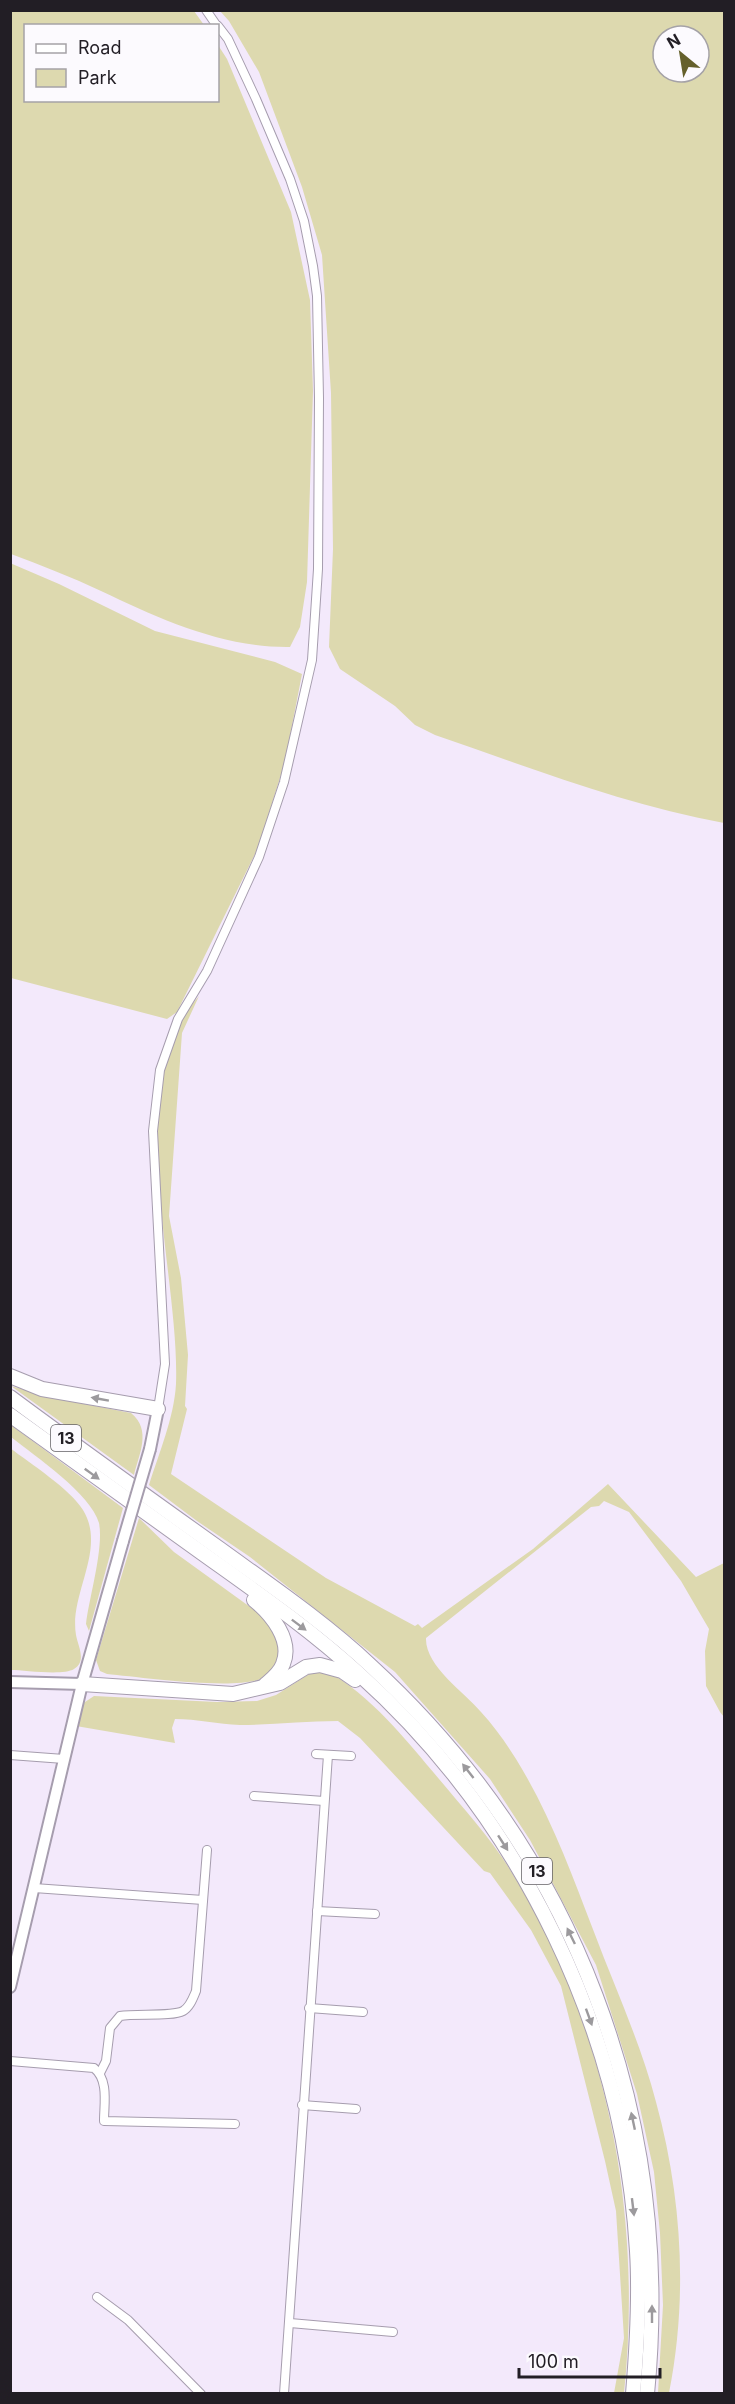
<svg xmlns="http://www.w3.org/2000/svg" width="735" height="2404" font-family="Inter,sans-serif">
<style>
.green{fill:#ddd9af;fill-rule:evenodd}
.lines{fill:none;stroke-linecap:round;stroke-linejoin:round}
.street-casing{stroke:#a69dae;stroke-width:10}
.secondary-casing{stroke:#a69dae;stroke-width:14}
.highway-casing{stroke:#a69dae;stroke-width:16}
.street{stroke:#fff;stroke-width:8}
.secondary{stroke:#fff;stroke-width:10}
.highway{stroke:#fff;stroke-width:14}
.secondary-bridge-casing{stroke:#a69dae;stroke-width:14;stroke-linecap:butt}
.secondary-bridge{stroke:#fff;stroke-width:10}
.oneway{fill:#9c9a9d}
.labels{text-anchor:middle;stroke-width:6;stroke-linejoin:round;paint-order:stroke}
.shield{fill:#fcfafe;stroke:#636066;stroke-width:1.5}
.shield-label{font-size:16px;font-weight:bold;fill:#221e25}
</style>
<rect width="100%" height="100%" fill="#f3e9fb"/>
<!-- green -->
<g class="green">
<path d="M10 11H194L204 25 26 26V100H218V45L227 59 291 212 310 300 313 391 307 582 300 627 290 647C223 648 160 619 101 591 71 577 41 565 11 554Z"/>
<path d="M220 11H724V823C625 805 531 768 435 735L415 725 395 706 340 669 329 647 333 549 331 393 322 255 302 187 259 72 229 21ZM663 36H699V72H663Z"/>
<polygon points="10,563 59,584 155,631 275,662 302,674 285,762 258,848 177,1012 167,1019 11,978"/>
<path d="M199 996 182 1033 169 1216 181 1278 188 1355 185 1406 187 1409 171 1474 326 1578 415 1626 418 1624 422 1628 533 1549 608 1484 696 1577 724 1563V1717L720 1712 706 1686 705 1651 709 1629 681 1581 629 1512 604 1501 599 1506 591 1507 426 1638C425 1666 464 1692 481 1712 494 1726 506 1743 516 1759 550 1814 571 1872 594 1932 615 1988 641 2044 656 2102 682 2197 688 2297 669 2393H658L663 2305 660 2233 654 2172 637 2094 596 1965 530 1840 490 1779 395 1672 250 1557 197 1521 149 1485C159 1453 174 1418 176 1384 180 1272 119 1087 199 996Z"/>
<path d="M11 1386 49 1397 131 1413C152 1430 139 1454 134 1475Z"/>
<path d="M11 1425 123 1508 89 1631 86 1624C89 1598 104 1548 99 1523 91 1494 35 1456 11 1437Z"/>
<path d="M10 1448C31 1464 70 1489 83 1510 107 1549 69 1594 76 1635 78 1646 87 1661 74 1669 63 1676 24 1670 11 1670Z"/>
<path d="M139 1518 174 1552 268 1620C277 1632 286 1646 278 1662 276 1668 269 1675 263 1678 237 1691 140 1677 107 1674L100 1671 96 1660Z"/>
<path d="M325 1670C371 1695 406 1740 439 1779 463 1808 489 1836 509 1868 607 2024 643 2212 624 2393H614L624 2338 616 2211 605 2161 561 1986 531 1930 490 1873 484 1871 360 1738 338 1721C305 1721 273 1725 240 1725 218 1724 197 1719 175 1719L172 1728 175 1743 76 1726 82 1704 94 1696 217 1702 257 1701 276 1695 314 1671Z"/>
</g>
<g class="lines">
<!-- street casing -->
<g class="street-casing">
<g id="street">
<polyline points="206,10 217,26"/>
<polyline points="158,1409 165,1364 153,1131 160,1070 178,1019 207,971 259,857 284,782 312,660 318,569 319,398 317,296 313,266 304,221 290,179 256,99 228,39 218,26"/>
<polyline points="316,1754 351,1756"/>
<polyline points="10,1755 64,1759"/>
<polyline points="254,1796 324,1801"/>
<polyline points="34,1888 203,1900"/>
<polyline points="317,1911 375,1914"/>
<polyline points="309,2008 363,2012"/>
<path d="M10 2061 94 2068C109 2080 104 2104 104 2121L235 2124"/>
<path d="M100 2073 106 2061 110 2028 120 2016C135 2013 172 2017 183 2011 190 2007 193 1998 196 1991L207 1850"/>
<polyline points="302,2105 356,2109"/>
<polyline points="97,2297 128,2320 201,2394"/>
<polyline points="290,2323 393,2332"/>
<polyline points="284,2394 328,1755"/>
</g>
</g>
<!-- secondary casing -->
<g class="secondary-casing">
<g id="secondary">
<polyline points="150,1449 158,1409"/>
<polyline points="10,1682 82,1684"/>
<polyline points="10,1987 82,1684 123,1541"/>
</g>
</g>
<!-- highway casing -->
<g class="highway-casing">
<g id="highway">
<polyline points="10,1376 42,1389 158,1409"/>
<path d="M10 1397C80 1449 150 1499 220 1549 271 1586 324 1622 370 1665 576 1854 674 2116 647 2394"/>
<path d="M10 1415C74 1461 138 1507 202 1553 255 1591 310 1629 359 1674 522 1820 624 2032 637 2251 640 2299 637 2346 633 2394"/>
<path d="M254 1600C271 1614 293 1640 283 1664 280 1673 272 1679 265 1685"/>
<polyline points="82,1684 233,1694 280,1683 306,1667 320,1665 342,1671 355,1680"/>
</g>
</g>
<!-- street -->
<use href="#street" class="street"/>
<!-- secondary -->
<use href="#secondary" class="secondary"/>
<!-- highway -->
<use href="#highway" class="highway"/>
<!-- secondary-bridge casing -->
<g class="secondary-bridge-casing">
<polyline id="secondary-bridge" points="123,1541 150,1449"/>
</g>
<!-- secondary-bridge -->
<use href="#secondary-bridge" class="secondary-bridge"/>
</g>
<!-- one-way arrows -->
<defs><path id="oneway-solid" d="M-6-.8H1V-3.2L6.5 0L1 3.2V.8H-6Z" transform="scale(1.5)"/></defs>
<g class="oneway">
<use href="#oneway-solid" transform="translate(100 1399) rotate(-170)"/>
<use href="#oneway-solid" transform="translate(92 1474) rotate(36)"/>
<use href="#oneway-solid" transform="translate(299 1625) rotate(37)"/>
<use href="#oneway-solid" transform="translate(468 1771) rotate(-128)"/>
<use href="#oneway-solid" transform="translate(503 1843) rotate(57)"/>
<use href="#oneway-solid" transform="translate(571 1936) rotate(-116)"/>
<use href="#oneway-solid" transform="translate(589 2017) rotate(70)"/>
<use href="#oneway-solid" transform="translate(633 2121) rotate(-102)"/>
<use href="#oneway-solid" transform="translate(633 2207) rotate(83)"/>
<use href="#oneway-solid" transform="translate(652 2314) rotate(-90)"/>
</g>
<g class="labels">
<!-- shield labels -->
<g class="shield">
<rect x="51" y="1425" width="30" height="26" rx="4.5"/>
<rect x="522" y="1858" width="30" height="26" rx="4.5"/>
</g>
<g class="shield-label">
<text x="66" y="1444">13</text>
<text x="537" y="1877">13</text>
</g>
</g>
<!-- border -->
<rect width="735" height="2404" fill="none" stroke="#221e25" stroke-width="24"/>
<!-- legend -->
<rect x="24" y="24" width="195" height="78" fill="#fcfafe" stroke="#a5a2a7" stroke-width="1.5"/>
<rect x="36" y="44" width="30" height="9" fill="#ffffff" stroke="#a5a2a7" stroke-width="1.5"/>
<text x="78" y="54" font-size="18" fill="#221e25">Road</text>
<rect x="36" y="69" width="30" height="18" fill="#ddd9af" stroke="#a5a2a7" stroke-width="1.5"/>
<text x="78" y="84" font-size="18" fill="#221e25">Park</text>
<!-- north arrow -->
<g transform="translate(681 54) rotate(330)"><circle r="28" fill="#fcfafe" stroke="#a5a2a7" stroke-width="1.5"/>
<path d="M0-4.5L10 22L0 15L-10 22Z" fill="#65602c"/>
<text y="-9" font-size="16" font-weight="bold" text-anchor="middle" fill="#221e25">N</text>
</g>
<!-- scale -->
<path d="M519 2368v9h141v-9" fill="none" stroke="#221e25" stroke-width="3"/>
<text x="528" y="2368" font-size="18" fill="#221e25" stroke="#fcfafe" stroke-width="4.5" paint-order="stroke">100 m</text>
</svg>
